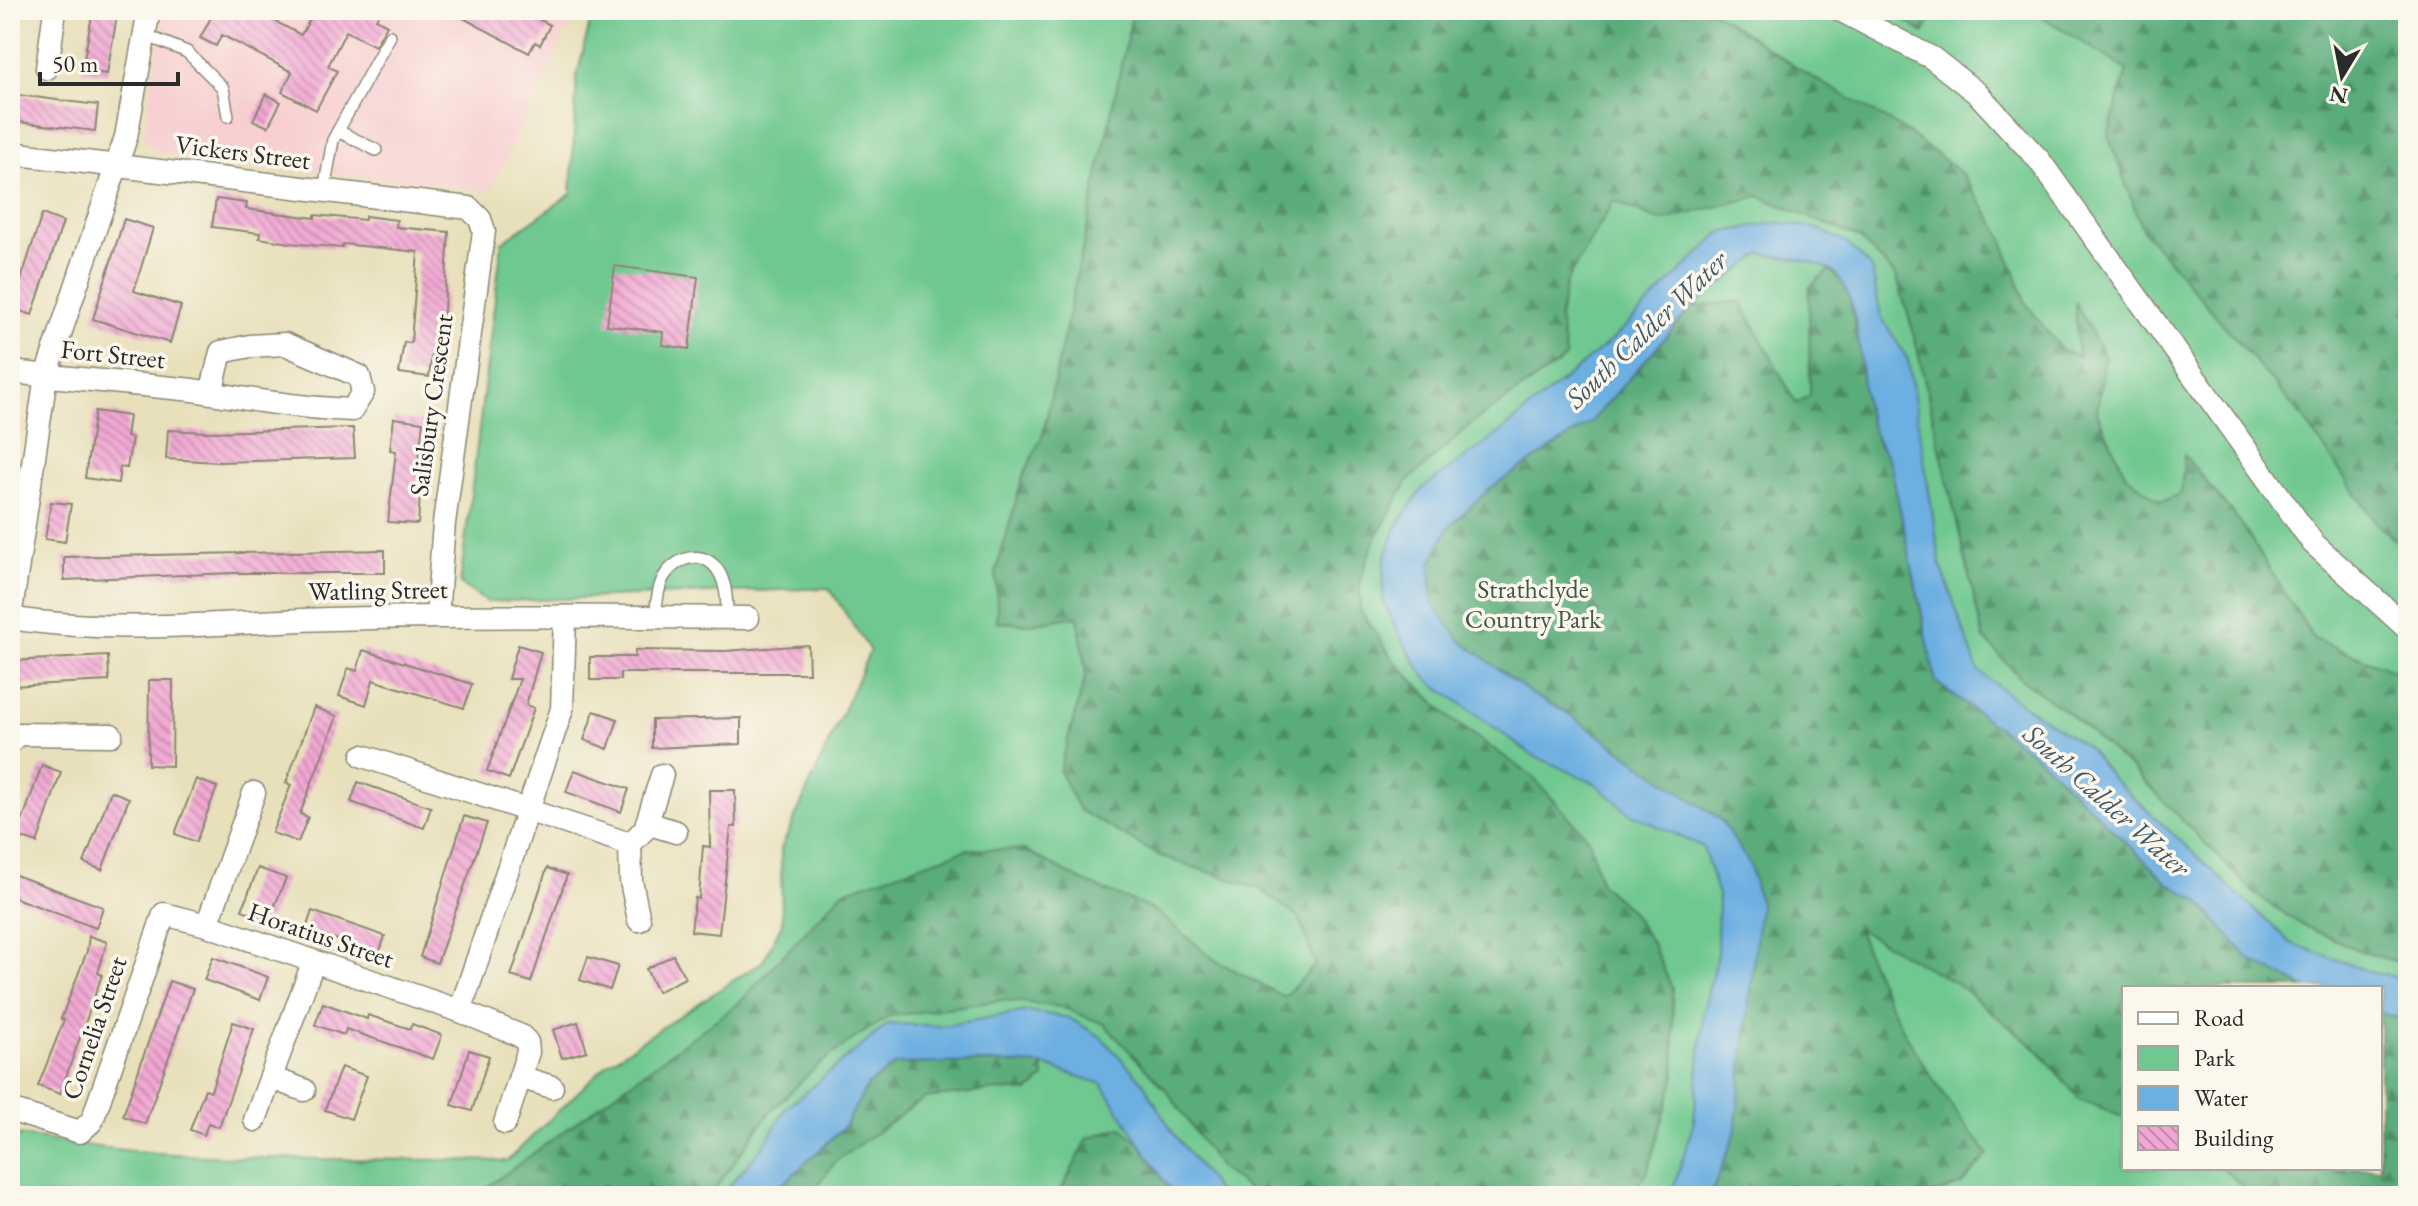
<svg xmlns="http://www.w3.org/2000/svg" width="2418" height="1206" font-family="'EB Garamond',serif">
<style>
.built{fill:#f7cfd0}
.green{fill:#6ec88f;stroke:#4c7a5d;stroke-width:2;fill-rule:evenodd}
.forest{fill:url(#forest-firs);stroke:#426c52;stroke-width:2}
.water{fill:#6cafe1;stroke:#4c6d86;stroke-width:2}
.building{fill:url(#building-back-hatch)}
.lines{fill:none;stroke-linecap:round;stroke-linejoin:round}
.lane-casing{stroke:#8a8673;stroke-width:14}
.street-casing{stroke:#8a8673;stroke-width:25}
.lane{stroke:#fff;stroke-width:11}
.street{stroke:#fff;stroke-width:22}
.labels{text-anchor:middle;stroke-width:7;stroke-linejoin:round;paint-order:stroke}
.street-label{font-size:26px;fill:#2b2b2b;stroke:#fbf7ec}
.park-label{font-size:26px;fill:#3f5a49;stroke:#fbf7ec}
.water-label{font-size:28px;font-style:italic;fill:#42596b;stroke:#fbf7ec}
</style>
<defs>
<pattern id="forest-firs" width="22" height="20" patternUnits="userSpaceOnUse" patternTransform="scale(2)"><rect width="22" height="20" fill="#5aac7a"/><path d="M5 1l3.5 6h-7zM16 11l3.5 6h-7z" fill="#4b8c64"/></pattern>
<pattern id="building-back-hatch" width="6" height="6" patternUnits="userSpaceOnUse" patternTransform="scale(2)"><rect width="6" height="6" fill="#f1a7d3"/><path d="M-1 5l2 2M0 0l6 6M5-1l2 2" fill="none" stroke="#c388ab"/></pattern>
</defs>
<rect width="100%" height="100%" fill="#fbf7ec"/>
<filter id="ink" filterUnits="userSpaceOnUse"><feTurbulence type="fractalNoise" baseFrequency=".0125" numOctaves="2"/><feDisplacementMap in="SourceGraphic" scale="16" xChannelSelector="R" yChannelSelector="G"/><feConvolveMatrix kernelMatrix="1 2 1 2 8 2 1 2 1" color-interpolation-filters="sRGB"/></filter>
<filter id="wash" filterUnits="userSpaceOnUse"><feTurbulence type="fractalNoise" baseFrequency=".006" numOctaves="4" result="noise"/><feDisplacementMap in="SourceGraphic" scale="32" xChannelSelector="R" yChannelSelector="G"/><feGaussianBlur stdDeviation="1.8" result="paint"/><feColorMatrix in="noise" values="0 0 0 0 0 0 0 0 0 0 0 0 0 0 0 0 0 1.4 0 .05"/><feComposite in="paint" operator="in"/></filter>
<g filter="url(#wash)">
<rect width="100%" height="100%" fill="#e8e0bb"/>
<!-- built -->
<polygon class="built" points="164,10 577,10 491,191 157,153 143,138"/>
<!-- green -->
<path class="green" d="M593 10H2408V1196H10V1146L20 1135C179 1166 346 1157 507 1161L608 1063 763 961 782 924 781 849 870 651 829 588 487 602 460 584 502 242 571 194 577 76ZM2124 988H2380V1168H2124Z"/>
<!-- forest -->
<g class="forest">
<polygon points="1133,10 1711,10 1802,71 1903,129 1961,173 1999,230 2026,303 2062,351 2078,356 2075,302 2105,357 2097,412 2126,475 2161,502 2181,493 2184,455 2240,522 2314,639 2408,676 2408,965 2363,952 2302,925 2256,895 2132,769 2067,712 2022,680 1983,637 1914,334 1896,276 1859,238 1759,196 1660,221 1614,201 1566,282 1559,319 1566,358 1471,424 1408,481 1374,541 1360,580 1360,610 1395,662 1451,719 1532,776 1589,839 1600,883 1629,909 1652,943 1672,988 1675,1076 1647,1174 1629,1196 1257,1196 1219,1167 1168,1092 1104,1024 1061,1007 1004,1000 890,1016 855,1038 817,1066 770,1112 710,1196 475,1196 739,1003 843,891 968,849 1025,850 1080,880 1156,911 1215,960 1284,997 1315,965 1300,919 1260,889 1160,856 1079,810 1059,771 1086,675 1078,616 1031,624 997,622 996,572 1022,479 1043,434"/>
<polygon points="1889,10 1936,10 1924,33"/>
<polygon points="2031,10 2408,10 2408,551 2377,524 2303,418 2142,229 2108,135 2127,70"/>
<path d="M1829 269 1847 287 1862 361 1866 406 1878 444 1890 461 1936 682 2038 757 2169 884 2198 900 2250 960 2305 988H2124V1118L2079 1099 2039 1051 1957 984 1858 929C1885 1009 1935 1088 1988 1154L1962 1184 1930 1196H1710L1735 1134 1749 1000 1720 820 1564 711 1531 694 1457 638 1432 603 1431 563 1448 528 1489 489 1590 423 1692 307 1741 301 1796 403 1810 395 1809 288Z"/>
<polygon points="2380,1013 2408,1020 2408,1196 2252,1196 2223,1168 2380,1168"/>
<polygon points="985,1062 1043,1065 1044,1078 1028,1092 1000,1090 925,1098 836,1161 810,1196 770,1196 843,1128 868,1085 896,1064"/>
<polygon points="1121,1127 1143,1146 1174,1196 1058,1196 1088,1138"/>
</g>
<!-- water -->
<g class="water">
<path d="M1779 222 1819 229 1848 244 1871 267 1881 316 1908 360 1941 566 1978 671 2023 705 2087 747 2112 778 2291 943 2373 973 2408 979V1020L2380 1013V988H2305L2250 960 2198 900 2169 884 2038 757 1936 682 1890 461C1878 444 1869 425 1865 404 1860 371 1861 287 1829 269 1811 259 1781 258 1762 253L1692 307 1590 423 1489 489 1448 528 1431 563 1432 603 1458 638 1531 694 1564 711 1721 820 1750 865 1760 904 1735 1134 1710 1196H1671L1694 1121 1704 1010 1717 954 1718 895 1703 847 1629 813 1595 783 1532 755 1427 679 1402 641 1383 600 1384 562 1396 527 1423 488 1501 432 1615 337 1720 233Z"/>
<polygon points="1027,1011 1069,1018 1101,1037 1143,1082 1172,1131 1221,1196 1174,1196 1102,1084 1043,1065 985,1062 896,1064 868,1085 843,1128 770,1196 721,1196 765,1144 786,1108 888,1024 943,1026"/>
</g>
<g id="blocks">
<!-- building -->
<g class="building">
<polygon points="93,10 118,10 107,74 82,70"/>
<polygon points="215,10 254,10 301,35 315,10 381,10 376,19 387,25 375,46 346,31 328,66 337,71 316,110 282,92 292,72 222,35 216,46 200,38"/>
<polygon points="448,10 539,10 535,17 550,25 540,45 535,42 529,53"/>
<polygon points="10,94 98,105 95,131 10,121"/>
<polygon points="266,94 281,102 268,127 253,120"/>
<polygon points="216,199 247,203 246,209 315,218 315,215 365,220 365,216 397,220 396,227 449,232 443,325 435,330 429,377 399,373 404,342 411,343 418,252 343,244 342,248 290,243 259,238 260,233 212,227"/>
<polygon points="42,214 63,222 32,315 12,308"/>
<polygon points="124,219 153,228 134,291 181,306 170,343 93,319"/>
<polygon points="615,266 698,277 689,349 662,345 663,332 607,325"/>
<polygon points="95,411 129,416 126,437 132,438 127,468 120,467 118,483 85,478"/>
<polygon points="394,418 423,422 418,466 422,467 418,524 388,522 396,451 390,450"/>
<polygon points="353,428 355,458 218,462 166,459 168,430 208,432"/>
<polygon points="51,502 71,504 65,542 45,539"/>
<polygon points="385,550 385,573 233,573 64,580 64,557"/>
<polygon points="518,645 541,652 526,705 534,708 509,779 487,771 520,679 508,679"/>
<polygon points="808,645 809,673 620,673 620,680 590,680 590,657 635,657 635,650 725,651"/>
<polygon points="363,650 472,684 464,708 373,680 366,705 339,696 348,668 357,671"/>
<polygon points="108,656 109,681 10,686 10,661"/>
<polygon points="149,680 173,680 172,766 148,765"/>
<polygon points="314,707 337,716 300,814 308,817 298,842 272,833 291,785 286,783"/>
<polygon points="594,711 618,719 608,749 584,740"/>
<polygon points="741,718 741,744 652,748 652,720"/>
<polygon points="42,765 61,772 37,843 17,836"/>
<polygon points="574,770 629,789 621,812 566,792"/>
<polygon points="196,779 217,787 196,842 175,834"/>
<polygon points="358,782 431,807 424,828 351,802"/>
<polygon points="709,790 735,790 736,827 731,827 719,934 691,931 695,898 699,899 703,846 710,847"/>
<polygon points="111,791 129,798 102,870 84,863"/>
<polygon points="464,816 487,823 437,963 420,957"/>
<polygon points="258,868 286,878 269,920 242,910"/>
<polygon points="547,868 567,875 531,982 511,976"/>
<polygon points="10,873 103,907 96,928 10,896"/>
<polygon points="312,911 385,936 379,954 306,929"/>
<polygon points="89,936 107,942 98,973 102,975 60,1094 38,1086 64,1020 61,1019 87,951"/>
<polygon points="673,955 685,978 657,992 646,969"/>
<polygon points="213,957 268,977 260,1000 204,980"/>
<polygon points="588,957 618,966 610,990 580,980"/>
<polygon points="169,981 193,989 145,1124 123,1116"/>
<polygon points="323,1003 367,1019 368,1015 410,1029 412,1024 442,1035 433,1059 346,1029 344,1035 315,1025"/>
<polygon points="233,1022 254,1029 219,1127 208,1123 204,1135 190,1130 205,1089 211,1091"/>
<polygon points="578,1022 587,1051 562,1058 553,1030"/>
<polygon points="469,1050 489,1056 472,1111 452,1105"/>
<polygon points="341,1067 367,1076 351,1119 325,1110"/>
</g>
</g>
</g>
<g filter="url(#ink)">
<use href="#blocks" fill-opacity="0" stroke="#8a8673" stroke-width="2"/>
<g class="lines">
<!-- lane casing -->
<g class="lane-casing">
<g id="lane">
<polyline points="145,35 187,52 223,88 228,116"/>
<polyline points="338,131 376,150"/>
<polyline points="324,190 333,140 390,36"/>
<path d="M655 617C656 607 657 596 660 586 667 562 699 545 717 569 727 583 727 602 727 618"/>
</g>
</g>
<!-- street casing -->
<g class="street-casing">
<g id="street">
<polyline points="1840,10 1932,58 1978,94 2039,160 2313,543 2408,629"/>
<polyline points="47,68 55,10"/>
<polyline points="10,153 469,208 480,219 484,231 444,523 437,616"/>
<path d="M10 372 193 390C246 399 299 408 352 410L363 392 359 376 285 344 250 346 221 352 211 393"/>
<path d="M10 618C115 635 224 622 330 619 469 615 609 616 748 618"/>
<polyline points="10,618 46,376 126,137 149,10"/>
<polyline points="10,743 17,734 111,735"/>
<polyline points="363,756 630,844 631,881 639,920"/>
<polyline points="647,823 676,832"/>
<polyline points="630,844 645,829 662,775"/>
<polyline points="207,925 254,793"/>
<polyline points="460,1011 521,1036 527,1042 528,1052 505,1123"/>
<polyline points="520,1077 552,1087"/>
<polyline points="271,1078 304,1090"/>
<polyline points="10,1110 80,1132 92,1121 164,914 207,925 460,1011 562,709 565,617"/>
<polyline points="255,1120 313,963"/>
</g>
</g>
<!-- lane -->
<use href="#lane" class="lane"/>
<!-- street -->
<use href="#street" class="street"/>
</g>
</g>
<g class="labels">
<!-- street labels -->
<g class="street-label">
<text transform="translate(243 152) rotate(7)" y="9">Vickers Street</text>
<text transform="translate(113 354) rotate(6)" y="9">Fort Street</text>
<text transform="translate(431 405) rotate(-82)" y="9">Salisbury Crescent</text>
<text transform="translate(378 590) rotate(-1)" y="9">Watling Street</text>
<text transform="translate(321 935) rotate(19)" y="9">Horatius Street</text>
<text transform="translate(94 1028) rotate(-71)" y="9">Cornelia Street</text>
</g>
<!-- park labels -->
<g class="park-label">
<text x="1533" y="598">Strathclyde<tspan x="1533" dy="30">Country Park</tspan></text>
</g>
<!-- water labels -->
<g class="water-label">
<text transform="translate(1646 329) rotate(-44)" y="10">South Calder Water</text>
<text transform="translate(2107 800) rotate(42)" y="10">South Calder Water</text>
</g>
</g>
<!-- margin -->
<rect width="2418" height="1206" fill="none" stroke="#fbf7ec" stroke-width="40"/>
<!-- legend -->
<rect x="2122" y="986" width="260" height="184" fill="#fbf7ec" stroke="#a8a59f" stroke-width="2"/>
<rect x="2138" y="1012" width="40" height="12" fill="#ffffff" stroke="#a8a59f" stroke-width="2"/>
<text x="2194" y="1026" font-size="24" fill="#2b2b2b">Road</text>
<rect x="2138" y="1046" width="40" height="24" fill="#6ec88f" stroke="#a8a59f" stroke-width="2"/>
<text x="2194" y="1066" font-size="24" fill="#2b2b2b">Park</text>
<rect x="2138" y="1086" width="40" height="24" fill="#6cafe1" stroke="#a8a59f" stroke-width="2"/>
<text x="2194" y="1106" font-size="24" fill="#2b2b2b">Water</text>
<rect x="2138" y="1126" width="40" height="24" fill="url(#building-back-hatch)" stroke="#a8a59f" stroke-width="2"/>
<text x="2194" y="1146" font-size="24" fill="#2b2b2b">Building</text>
<!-- north arrow -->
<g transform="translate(2342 76) rotate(190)" stroke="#fbf7ec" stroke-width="6" paint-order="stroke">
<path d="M0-6L14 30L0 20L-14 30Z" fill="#2b2b2b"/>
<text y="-12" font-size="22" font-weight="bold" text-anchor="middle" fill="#2b2b2b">N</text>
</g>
<!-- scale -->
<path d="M40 72v12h138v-12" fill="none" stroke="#2b2b2b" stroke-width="4"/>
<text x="52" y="72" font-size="24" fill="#2b2b2b" stroke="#fbf7ec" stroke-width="6" paint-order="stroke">50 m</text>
</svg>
